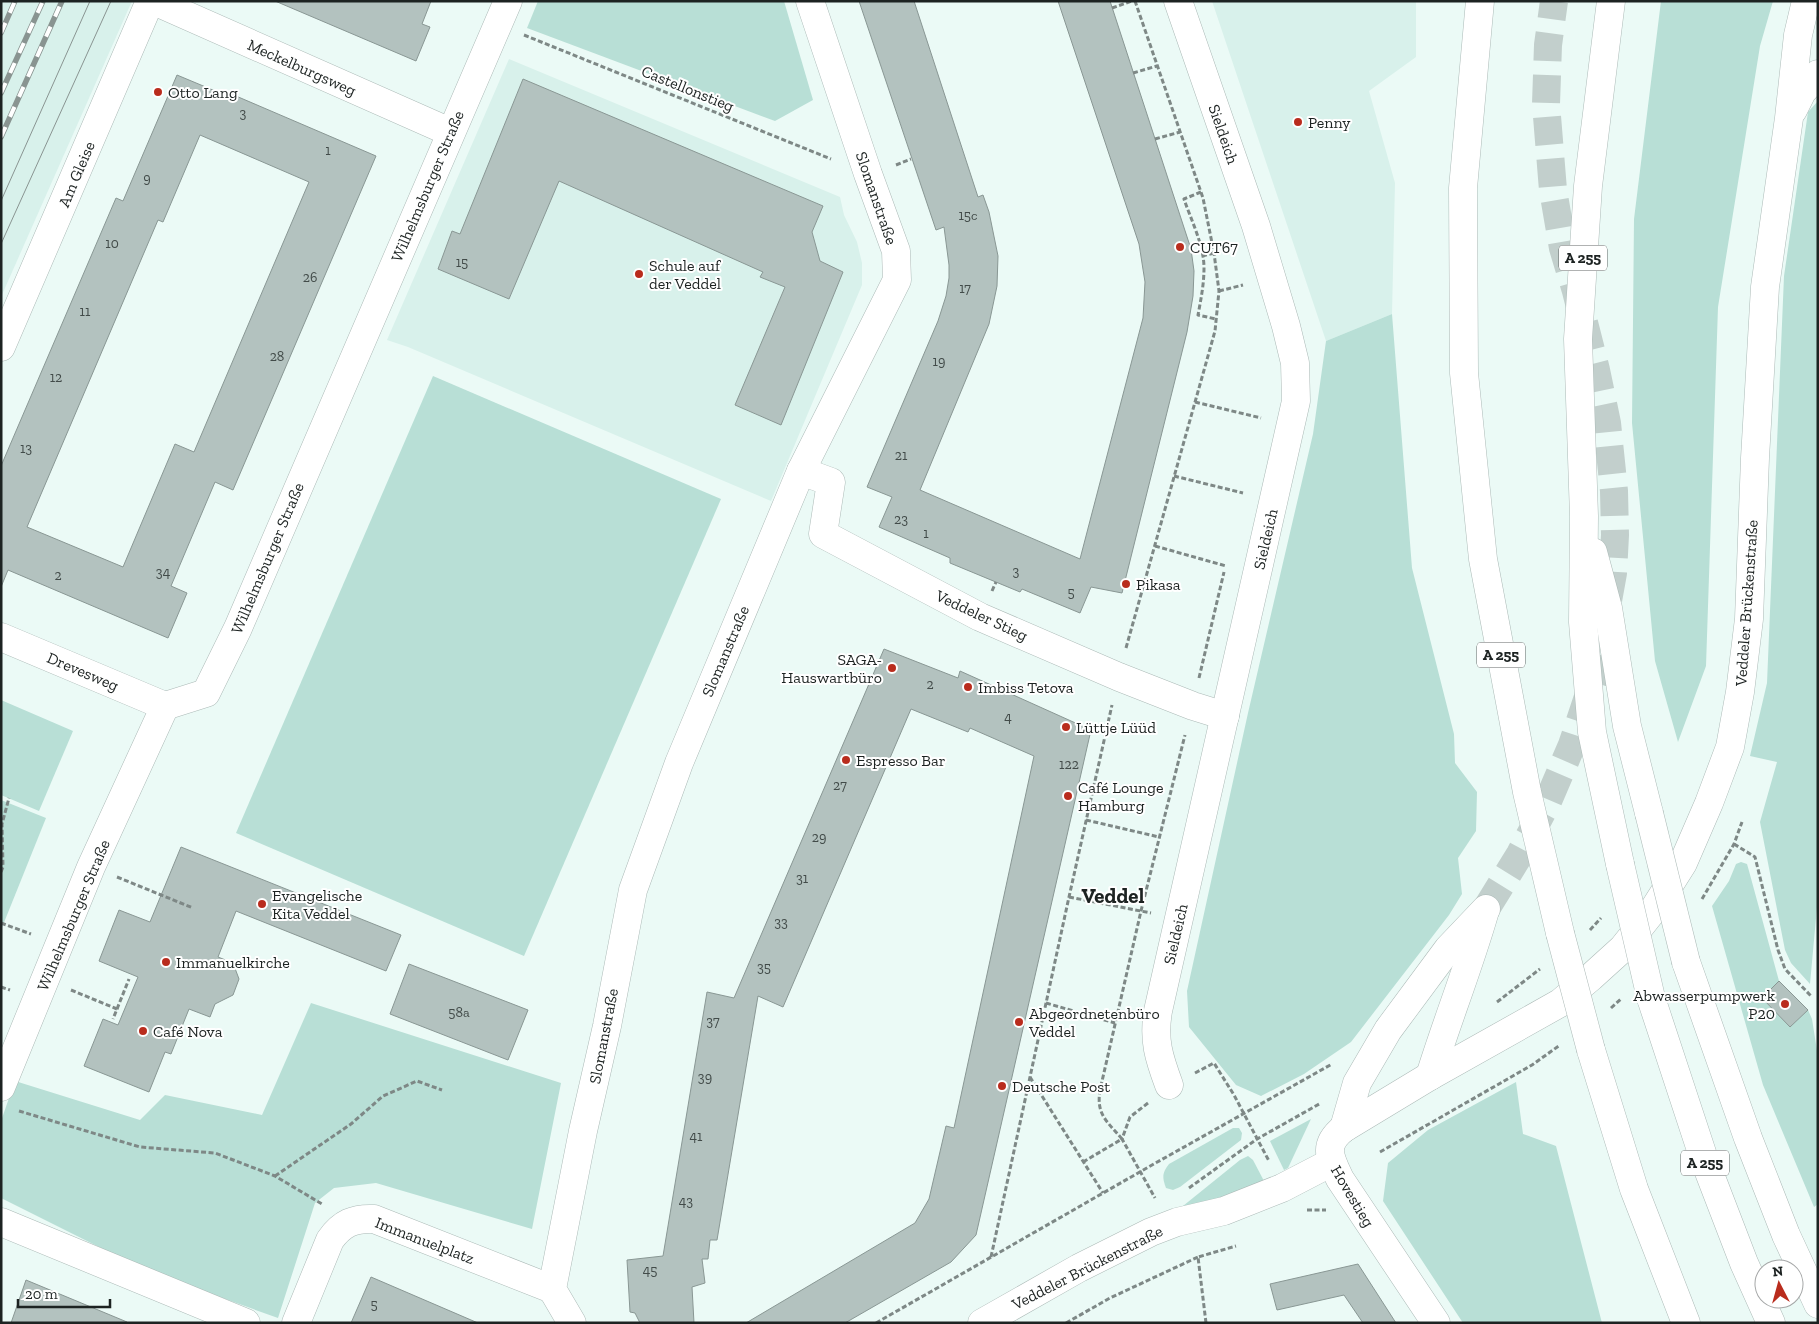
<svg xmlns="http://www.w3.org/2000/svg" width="1819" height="1324" font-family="'Zilla Slab',serif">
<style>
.built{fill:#d8f1eb}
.green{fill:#b8dfd6}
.building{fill:#b3c2bf;stroke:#899794;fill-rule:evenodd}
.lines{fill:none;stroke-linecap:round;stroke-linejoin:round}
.minor-tunnel{stroke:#c2cfcc;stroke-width:28;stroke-dasharray:28 14;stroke-linecap:butt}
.minor-casing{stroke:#acbab7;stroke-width:29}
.highway-casing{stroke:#acbab7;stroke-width:29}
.path{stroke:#7e8886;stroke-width:3;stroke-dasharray:5 2.5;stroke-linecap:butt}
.minor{stroke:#fff;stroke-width:28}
.highway{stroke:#fff;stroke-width:28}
.tram{stroke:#899491;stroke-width:1}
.rail-casing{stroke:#899491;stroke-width:5.5}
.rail{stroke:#fff;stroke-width:4;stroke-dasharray:11;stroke-linecap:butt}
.highway-bridge-casing{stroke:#acbab7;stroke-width:29;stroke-linecap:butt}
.highway-bridge{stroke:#fff;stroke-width:28}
.poi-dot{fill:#b92c1d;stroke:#fff;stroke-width:2}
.labels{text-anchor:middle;stroke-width:4;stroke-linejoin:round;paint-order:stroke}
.number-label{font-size:14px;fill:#424b49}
.shield{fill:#fff;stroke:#616564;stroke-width:1}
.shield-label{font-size:15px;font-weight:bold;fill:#1d2322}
.street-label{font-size:16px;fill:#1d2322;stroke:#fff}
.poi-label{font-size:16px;fill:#1d2322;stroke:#fff;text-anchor:start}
.district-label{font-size:21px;font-weight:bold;fill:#1d2322;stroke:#fff}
</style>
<rect width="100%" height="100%" fill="#ebfaf6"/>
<!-- built -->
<g class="built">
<polygon points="1,1 132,1 1,297"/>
<polygon points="1212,1 1416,1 1416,57 1369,91 1395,183 1392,314 1326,341"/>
<polygon points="509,59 840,197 844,215 857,242 862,263 862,285 771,501 408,347 387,340"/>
</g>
<!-- green -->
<g class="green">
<polygon points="538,1 784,1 813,100 775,121 527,28"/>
<polygon points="1661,1 1773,1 1760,46 1718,307 1706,666 1678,742 1655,661 1632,423 1634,219"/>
<polygon points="1818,101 1818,896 1810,984 1791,963 1785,950 1760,822 1777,762 1750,756 1767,683 1784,276 1808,112"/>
<polygon points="1392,314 1412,568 1454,734 1455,763 1477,792 1476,831 1458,858 1462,894 1449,915 1351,1042 1304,1074 1261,1096 1236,1085 1189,1027 1187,991 1248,713 1313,434 1326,341"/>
<polygon points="433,376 721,499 524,956 236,833"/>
<polygon points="1,700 73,731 39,811 1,795"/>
<polygon points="1,800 46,818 1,930"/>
<polygon points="1741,862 1747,864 1749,871 1779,981 1762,998 1790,1027 1808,1010 1812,1019 1818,1057 1818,1204 1814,1207 1763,1085 1712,906 1729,881 1736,864"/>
<polygon points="311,1003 561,1083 532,1229 376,1183 334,1188 315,1203 278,1318 147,1271 1,1198 1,1121 15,1081 140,1120 165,1095 262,1115"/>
<polygon points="1516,1082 1523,1134 1556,1146 1602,1323 1463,1323 1383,1201 1388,1163 1428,1130"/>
<polygon points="1311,1119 1288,1168 1284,1170 1270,1141"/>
<path d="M1233 1128H1239L1242 1133 1241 1140 1180 1187 1173 1190 1166 1188C1162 1177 1162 1173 1169 1164Z"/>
<polygon points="1248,1156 1253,1160 1264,1181 1214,1200 1184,1209 1183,1206 1240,1160"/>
</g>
<!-- building -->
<g class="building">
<polygon points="275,1 431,1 422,24 430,27 416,61"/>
<polygon points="859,1 914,1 978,197 983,195 989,212 998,256 997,286 989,324 920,490 1080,559 1143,318 1145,282 1139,244 1058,1 1110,1 1191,249 1194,271 1193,296 1187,332 1122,593 1091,587 1080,613 1022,589 1020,592 950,563 950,558 879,527 892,497 867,487 938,321 946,296 949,278 949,265 944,227 936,230"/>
<path d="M177 75 220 93 222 90 376 156 233 490 215 482 171 586 187 593 168 638 8 570 1 587V466L116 198 123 201ZM200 135 309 182 194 452 175 444 123 567 27 527 158 220 163 222Z"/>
<polygon points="523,79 823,206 812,232 820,261 843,272 781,425 735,405 785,287 760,277 763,272 559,181 509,299 438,269 452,231 460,234"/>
<polygon points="884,649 958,678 960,671 1091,730 976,1235 951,1262 845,1323 746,1323 915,1223 929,1199 946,1126 954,1128 1034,756 970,728 968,732 911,709 783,1007 758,996 717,1240 710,1240 708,1259 702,1259 705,1283 692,1287 694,1323 640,1323 635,1313 630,1312 627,1260 663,1256 707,992 734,998"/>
<polygon points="181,847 401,935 386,971 236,911 218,957 233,963 239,979 233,995 215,1004 210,1017 189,1009 171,1054 165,1052 149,1092 84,1066 103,1019 118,1025 138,977 99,961 119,910 150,922"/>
<polygon points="409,964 528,1010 508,1060 390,1014"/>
<polygon points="1779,981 1808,1010 1790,1027 1762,998"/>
<polygon points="1358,1264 1396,1323 1363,1323 1344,1295 1277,1310 1270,1284"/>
<polygon points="371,1277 478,1323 351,1323"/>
<polygon points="26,1280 127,1322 127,1323 11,1323"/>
</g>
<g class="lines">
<!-- minor-tunnel -->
<polyline class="minor-tunnel" points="1486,909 1520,854 1548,801 1572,745 1594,679 1613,573 1615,535 1614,491 1607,423 1596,370 1576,291 1563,248 1553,190 1546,104 1548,45 1554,1"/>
<!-- minor casing -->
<g class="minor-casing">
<g id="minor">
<polyline points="154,1 450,132"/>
<polyline points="1793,110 1802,92 1818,74"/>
<polyline points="1,347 150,1"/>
<polyline points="801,471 831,482 823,534 980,617 1119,677 1193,706 1225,716"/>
<polyline points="1,637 165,706"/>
<path d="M1430 1076C1447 1021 1468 969 1484 914"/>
<path d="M1169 1085C1159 1058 1153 1040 1158 1011L1296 401 1295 363 1286 326 1256 226 1178 1"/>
<polyline points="1,1087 91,867 165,706 206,693 238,628 508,1"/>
<polyline points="1344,1128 1357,1083 1388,1030 1448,949 1486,909"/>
<polyline points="1,1222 246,1323"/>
<path d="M296 1323 330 1240C342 1223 354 1218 374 1219L552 1289"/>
<polyline points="572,1323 552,1289 583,1131 607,1026 633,890 679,763 801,471 897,280 896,251 868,174 810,1"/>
<polyline points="982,1323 1079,1268 1151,1232 1177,1222 1224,1211 1282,1188 1332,1162"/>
<path d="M1436 1323 1340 1179C1330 1158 1322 1145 1344 1128L1430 1076 1560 1003 1591 977 1623 948 1654 909 1683 863 1709 803 1730 747 1740 692 1749 619 1755 458 1765 287 1789 118 1798 35 1806 1"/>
</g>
</g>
<!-- highway casing -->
<g class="highway-casing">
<g id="highway">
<polyline points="1480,1 1463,188 1464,373 1483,559 1527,792 1560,933"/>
<polyline points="1611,1 1588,186 1578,339 1584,516 1583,622 1592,732 1620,864"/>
<polyline points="1593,552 1608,608 1627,726 1649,813"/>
<polyline points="1686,962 1748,1138 1786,1235 1818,1304"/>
<polyline points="1651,998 1704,1159 1744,1263 1771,1323"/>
<polyline points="1591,1050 1634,1189 1686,1323"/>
</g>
</g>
<!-- path -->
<g class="path">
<polyline points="1112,8 1132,1"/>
<polyline points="524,35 831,159"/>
<polyline points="1133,73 1157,66"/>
<polyline points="1155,139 1180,132"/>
<polyline points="896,165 911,159"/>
<path d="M1201 192 1184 199C1191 220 1204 245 1204 268 1204 284 1201 299 1198 315L1216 319"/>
<polyline points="1202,256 1214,253"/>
<polyline points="1219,291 1243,285"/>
<polyline points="1195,402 1261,418"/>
<polyline points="1174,476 1243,493"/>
<polyline points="1155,546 1226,566"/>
<polyline points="992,591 996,582"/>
<polyline points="1126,648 1215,331 1219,291 1214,253 1203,198 1135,1"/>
<polyline points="1199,678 1224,572"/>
<polyline points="1086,820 1159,837"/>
<polyline points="1734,844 1755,857 1778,950 1785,969 1812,997"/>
<polyline points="1,872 3,867 2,824 9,798"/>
<polyline points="117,877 193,908"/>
<polyline points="1069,897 1151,913"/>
<polyline points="1702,899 1734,844 1742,822"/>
<polyline points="1,923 31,934"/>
<polyline points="1590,930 1601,918"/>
<polyline points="1,987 10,990"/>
<polyline points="71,990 117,1009 113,1019"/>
<polyline points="1497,1002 1540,969"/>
<polyline points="1046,1003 1115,1023"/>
<polyline points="1611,1008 1621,999"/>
<polyline points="117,1009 129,979"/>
<polyline points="1195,1073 1214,1063 1234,1095 1269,1161"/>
<polyline points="1030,1077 1103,1193"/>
<polyline points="1148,1103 1130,1117 1122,1139 1155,1198"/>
<polyline points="19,1111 140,1147 215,1153 275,1176 322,1204"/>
<polyline points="1380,1152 1532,1065 1560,1045"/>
<path d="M1083 1162 1122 1139C1107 1121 1096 1115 1100 1090L1141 911 1185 735"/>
<polyline points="275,1176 351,1124 383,1096 417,1081 442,1090"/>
<polyline points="1189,1188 1257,1139 1321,1103"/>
<polyline points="1307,1210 1326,1210"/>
<polyline points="991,1257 1069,897 1112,705"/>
<polyline points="876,1323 1152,1165 1332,1064"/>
<polyline points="1066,1323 1110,1298 1198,1257"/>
<polyline points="1206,1323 1198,1257 1236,1246"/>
</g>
<!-- minor -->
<use href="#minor" class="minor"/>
<!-- highway -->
<use href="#highway" class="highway"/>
<!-- tram -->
<g class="tram">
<polyline points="1,201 90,1"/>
<polyline points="1,244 111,1"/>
</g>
<!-- rail casing -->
<g class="rail-casing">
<g id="rail">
<polyline points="1,33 15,1"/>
<polyline points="1,93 43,1"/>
<polyline points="1,137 62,1"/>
</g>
</g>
<!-- rail -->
<use href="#rail" class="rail"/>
<!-- highway-bridge casing -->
<g class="highway-bridge-casing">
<g id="highway-bridge">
<polyline points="1649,813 1686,962"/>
<polyline points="1620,864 1651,998"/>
<polyline points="1560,933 1591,1050"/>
</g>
</g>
<!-- highway-bridge -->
<use href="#highway-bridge" class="highway-bridge"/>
</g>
<!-- markers -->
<g class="poi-dot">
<circle cx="158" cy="92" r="5"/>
<circle cx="1298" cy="122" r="5"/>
<circle cx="1180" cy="247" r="5"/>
<circle cx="639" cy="274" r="5"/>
<circle cx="1126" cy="584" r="5"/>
<circle cx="892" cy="668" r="5"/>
<circle cx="968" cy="687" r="5"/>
<circle cx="1066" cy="727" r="5"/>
<circle cx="846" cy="760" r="5"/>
<circle cx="1068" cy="796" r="5"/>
<circle cx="262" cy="904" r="5"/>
<circle cx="166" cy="962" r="5"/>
<circle cx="1785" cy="1004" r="5"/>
<circle cx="1019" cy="1022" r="5"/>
<circle cx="143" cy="1031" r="5"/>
<circle cx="1002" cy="1086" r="5"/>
</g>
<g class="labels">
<!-- number labels -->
<g class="number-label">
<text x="243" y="118">3</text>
<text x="328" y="155">1</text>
<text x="147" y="183">9</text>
<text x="968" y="220">15c</text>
<text x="112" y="248">10</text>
<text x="462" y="267">15</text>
<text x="310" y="282">26</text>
<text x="965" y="293">17</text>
<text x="85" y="316">11</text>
<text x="277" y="361">28</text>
<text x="939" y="366">19</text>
<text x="56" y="382">12</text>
<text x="26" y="453">13</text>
<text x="901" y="460">21</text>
<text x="901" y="524">23</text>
<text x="926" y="538">1</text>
<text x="1016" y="576">3</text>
<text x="163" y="577">34</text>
<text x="58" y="580">2</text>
<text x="1071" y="597">5</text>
<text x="930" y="689">2</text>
<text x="1008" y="722">4</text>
<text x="1069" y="769">122</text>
<text x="840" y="790">27</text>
<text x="819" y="842">29</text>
<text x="802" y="883">31</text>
<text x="781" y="927">33</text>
<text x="764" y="972">35</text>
<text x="459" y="1017">58a</text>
<text x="713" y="1026">37</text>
<text x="705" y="1082">39</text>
<text x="696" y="1141">41</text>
<text x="686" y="1206">43</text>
<text x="650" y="1275">45</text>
<text x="374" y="1309">5</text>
</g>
<!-- shield labels -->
<g class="shield">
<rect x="1559" y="245.5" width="48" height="25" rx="4"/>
<rect x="1477" y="642.5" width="48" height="25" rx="4"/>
<rect x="1681" y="1150.5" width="48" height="25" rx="4"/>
</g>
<g class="shield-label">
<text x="1583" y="263">A 255</text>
<text x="1501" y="660">A 255</text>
<text x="1705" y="1168">A 255</text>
</g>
<!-- street labels -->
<g class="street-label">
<text transform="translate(302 67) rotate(24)" y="6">Meckelburgsweg</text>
<text transform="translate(688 88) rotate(22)" y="6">Castellonstieg</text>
<text transform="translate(1224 134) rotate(71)" y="6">Sieldeich</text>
<text transform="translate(76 174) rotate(-67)" y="6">Am Gleise</text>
<text transform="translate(427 186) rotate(-67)" y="6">Wilhelmsburger Straße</text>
<text transform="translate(877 198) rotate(71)" y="6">Slomanstraße</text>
<text transform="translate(1265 539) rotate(-77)" y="6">Sieldeich</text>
<text transform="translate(267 558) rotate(-67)" y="6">Wilhelmsburger Straße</text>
<text transform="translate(1746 603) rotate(-86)" y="6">Veddeler Brückenstraße</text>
<text transform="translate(982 615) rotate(25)" y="6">Veddeler Stieg</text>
<text transform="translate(725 651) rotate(-67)" y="6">Slomanstraße</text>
<text transform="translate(83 671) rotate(23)" y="6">Drevesweg</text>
<text transform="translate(73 915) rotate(-67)" y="6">Wilhelmsburger Straße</text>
<text transform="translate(1175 934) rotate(-77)" y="6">Sieldeich</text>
<text transform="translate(603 1036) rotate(-79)" y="6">Slomanstraße</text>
<text transform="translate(1353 1196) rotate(59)" y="6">Hovestieg</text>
<text transform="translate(425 1240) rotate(21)" y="6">Immanuelplatz</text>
<text transform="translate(1087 1267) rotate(-27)" y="6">Veddeler Brückenstraße</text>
</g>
<!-- poi labels -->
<g class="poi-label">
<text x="168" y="98">Otto Lang</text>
<text x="1308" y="128">Penny</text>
<text x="1190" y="253">CUT67</text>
<text x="649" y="271">Schule auf<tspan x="649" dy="18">der Veddel</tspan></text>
<text x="1136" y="590">Pikasa</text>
<text x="882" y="665" text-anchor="end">SAGA-<tspan x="882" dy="18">Hauswartbüro</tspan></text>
<text x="978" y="693">Imbiss Tetova</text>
<text x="1076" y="733">Lüttje Lüüd</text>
<text x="856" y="766">Espresso Bar</text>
<text x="1078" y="793">Café Lounge<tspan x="1078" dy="18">Hamburg</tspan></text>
<text x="272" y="901">Evangelische<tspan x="272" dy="18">Kita Veddel</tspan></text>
<text x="176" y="968">Immanuelkirche</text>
<text x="1775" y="1001" text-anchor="end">Abwasserpumpwerk<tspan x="1775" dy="18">P20</tspan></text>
<text x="1029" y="1019">Abgeordnetenbüro<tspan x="1029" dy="18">Veddel</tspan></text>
<text x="153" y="1037">Café Nova</text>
<text x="1012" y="1092">Deutsche Post</text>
</g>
<!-- district labels -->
<g class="district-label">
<text x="1113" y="903">Veddel</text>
</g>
</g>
<!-- border -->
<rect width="1819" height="1324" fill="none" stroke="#1d2322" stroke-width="5"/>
<!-- north arrow -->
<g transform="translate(1779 1284) rotate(354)"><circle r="24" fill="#ffffff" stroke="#a5a7a7"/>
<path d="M0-4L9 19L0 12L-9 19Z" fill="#b92c1d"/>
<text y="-8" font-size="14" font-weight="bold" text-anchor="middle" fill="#1d2322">N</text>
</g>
<!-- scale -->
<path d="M18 1299v8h92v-8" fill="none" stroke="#1d2322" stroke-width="2.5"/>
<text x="25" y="1299" font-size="15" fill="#1d2322" stroke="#ffffff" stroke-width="4" paint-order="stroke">20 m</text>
</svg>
